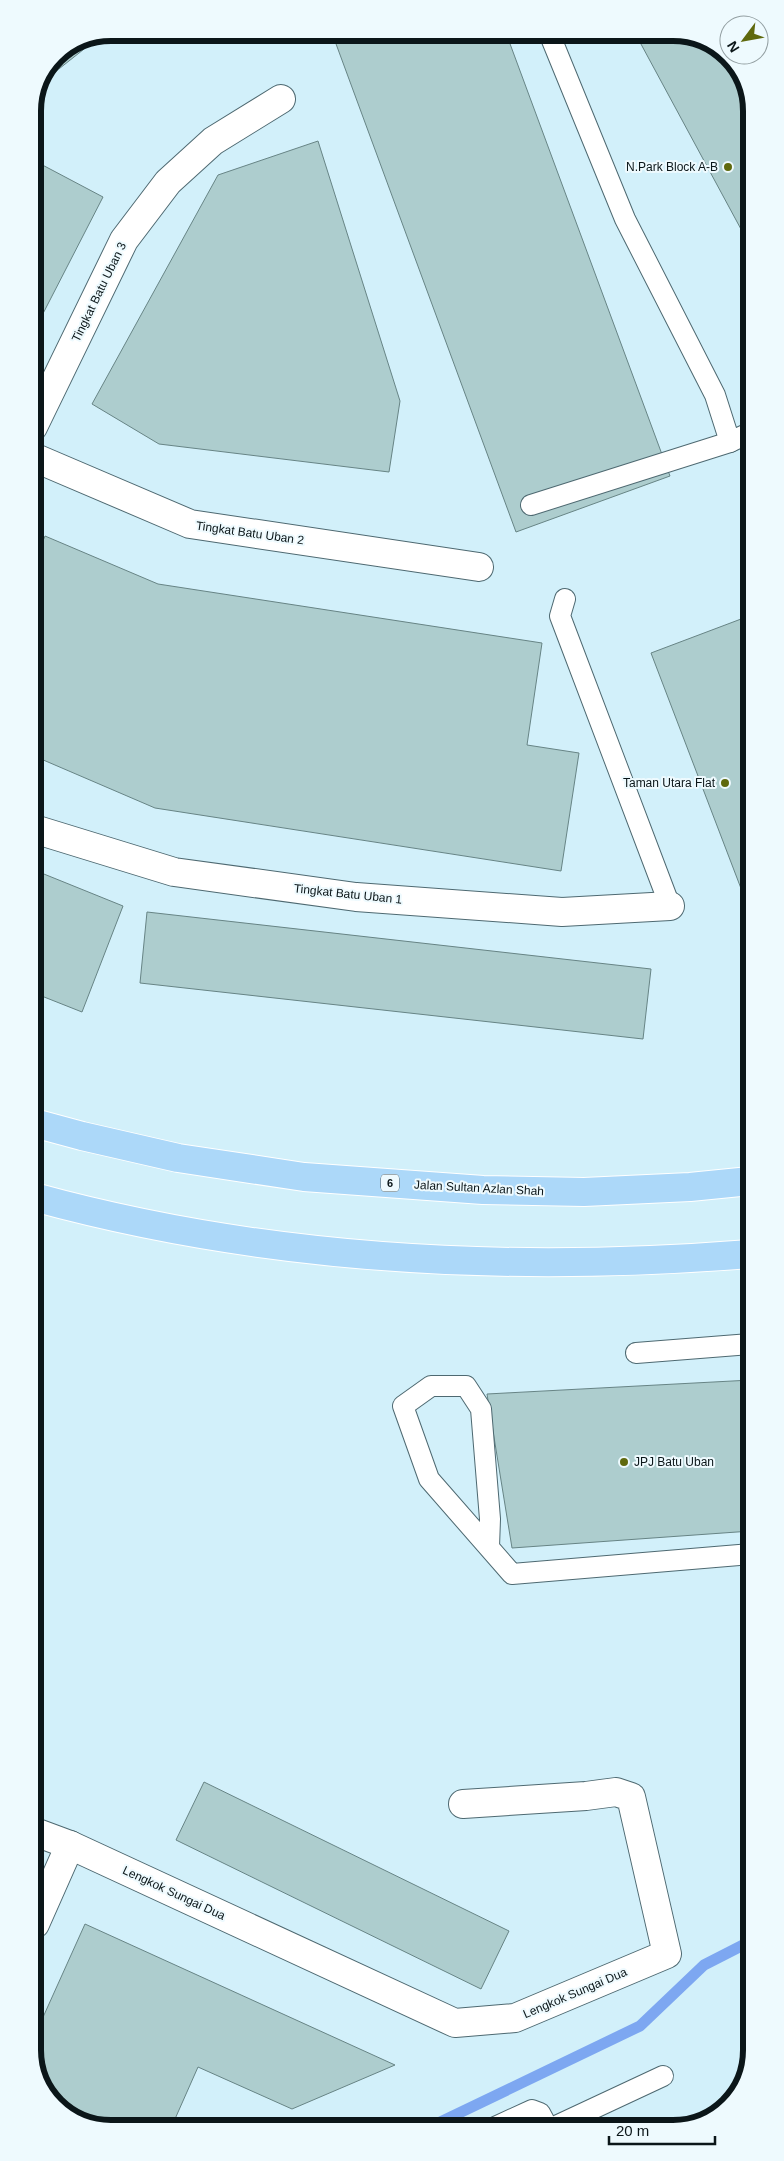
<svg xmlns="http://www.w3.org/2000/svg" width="784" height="2161" font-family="Arial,sans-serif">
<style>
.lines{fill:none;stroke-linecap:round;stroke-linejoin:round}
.stream{stroke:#7da7f1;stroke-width:11}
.building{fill:#adcdce;stroke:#678485}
.lane-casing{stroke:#4e6971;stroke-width:22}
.street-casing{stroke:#4e6971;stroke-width:30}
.highway-casing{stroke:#fff;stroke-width:30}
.lane{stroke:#fff;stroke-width:20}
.street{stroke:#fff;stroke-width:28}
.highway{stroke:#acd8f9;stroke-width:28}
.poi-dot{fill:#5f690d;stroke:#eefafe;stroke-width:2}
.labels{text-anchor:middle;stroke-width:4;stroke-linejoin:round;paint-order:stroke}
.shield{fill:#eefafe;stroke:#4f5a5e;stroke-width:1}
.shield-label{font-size:11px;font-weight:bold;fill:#0b1619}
.poi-label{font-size:12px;fill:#0b1619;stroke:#eefafe;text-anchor:end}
.street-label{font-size:12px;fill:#0b1619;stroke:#eefafe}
.rim{fill:none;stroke:#0b1619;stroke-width:6}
</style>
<rect width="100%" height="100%" fill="#d2f0fa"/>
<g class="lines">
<!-- stream -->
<polyline class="stream" points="430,2127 640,2026 704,1965 751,1941"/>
</g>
<!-- building -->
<g class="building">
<polygon points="332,33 506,33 670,476 516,532"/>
<polygon points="635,33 678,33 724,52 749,91 749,244"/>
<polygon points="98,38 50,76 47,74 56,55"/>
<polygon points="318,141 400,401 389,472 159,444 92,404 218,175"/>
<polygon points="33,160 103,197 33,333"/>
<polygon points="45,536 158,584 542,643 527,745 579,753 561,871 155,808 34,756 33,564"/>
<polygon points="749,616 750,912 651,653"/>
<polygon points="34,870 123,906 82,1012 34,993"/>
<polygon points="147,912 651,969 643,1039 140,983"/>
<polygon points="751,1380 751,1531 512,1548 487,1394"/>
<polygon points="204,1782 509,1931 481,1989 176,1840"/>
<polygon points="85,1924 395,2065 292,2109 198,2067 171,2128 106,2128 63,2112 35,2070 35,2035"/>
</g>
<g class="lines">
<!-- lane casing -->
<g class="lane-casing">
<g id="lane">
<polyline points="549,33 625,219 715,395 730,442 749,433"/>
<polyline points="531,505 730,442"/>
<polyline points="565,599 560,616 670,906"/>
<polyline points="636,1353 750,1344"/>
<polyline points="489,1547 490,1519 481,1409 466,1386 431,1386 403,1406 429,1479 512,1574 751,1554"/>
<polyline points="556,2126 663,2076"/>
<polyline points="495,2127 532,2110 540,2113 547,2126"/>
</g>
</g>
<!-- street casing -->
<g class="street-casing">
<g id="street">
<polyline points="33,427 124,240 168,182 213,141 281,99"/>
<polyline points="33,457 190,524 479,567"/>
<polyline points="34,829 174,872 356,897 562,912 670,906"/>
<polyline points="35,1832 70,1845 455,2023 515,2018 667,1954 631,1797 616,1792 586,1796 463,1804"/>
<polyline points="35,1924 70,1845"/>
</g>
</g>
<!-- highway casing -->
<g class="highway-casing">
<g id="highway">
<polyline points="34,1123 82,1136 178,1158 304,1177 483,1190 584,1192 690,1187 750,1181"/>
<path d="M34 1197C267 1261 511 1273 750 1254"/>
</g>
</g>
<!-- lane -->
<use href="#lane" class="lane"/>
<!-- street -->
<use href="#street" class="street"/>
<!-- highway -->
<use href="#highway" class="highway"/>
</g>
<!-- markers -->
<g class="poi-dot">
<circle cx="728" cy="167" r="5"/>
<circle cx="725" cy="783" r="5"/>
<circle cx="624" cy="1462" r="5"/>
</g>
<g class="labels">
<!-- shield labels -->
<rect class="shield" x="381" y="1174.5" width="18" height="17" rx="4"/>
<g class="shield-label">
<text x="390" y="1187">6</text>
</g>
<!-- poi labels -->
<g class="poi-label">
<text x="718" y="171">N.Park Block A-B</text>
<text x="715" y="787">Taman Utara Flat</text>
<text x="634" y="1466" text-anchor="start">JPJ Batu Uban</text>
</g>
<!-- street labels -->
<g class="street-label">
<text transform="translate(99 292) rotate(-64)" y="4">Tingkat Batu Uban 3</text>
<text transform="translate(250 533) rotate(8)" y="4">Tingkat Batu Uban 2</text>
<text transform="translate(348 894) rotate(6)" y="4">Tingkat Batu Uban 1</text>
<text transform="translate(479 1188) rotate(3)" y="4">Jalan Sultan Azlan Shah</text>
<text transform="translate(174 1893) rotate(25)" y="4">Lengkok Sungai Dua</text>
<text transform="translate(575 1993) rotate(-23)" y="4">Lengkok Sungai Dua</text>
</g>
</g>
<!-- crop -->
<path d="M0 0H784V2161H0ZM111 41H673A70 70 0 0 1 743 111V2050A70 70 0 0 1 673 2120H111A70 70 0 0 1 41 2050V111A70 70 0 0 1 111 41Z" fill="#eefafe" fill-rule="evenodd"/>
<path class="rim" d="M111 41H673A70 70 0 0 1 743 111V2050A70 70 0 0 1 673 2120H111A70 70 0 0 1 41 2050V111A70 70 0 0 1 111 41Z"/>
<!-- north arrow -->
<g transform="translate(744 40) rotate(238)"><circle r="24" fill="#eefafe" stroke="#939fa2"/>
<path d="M0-4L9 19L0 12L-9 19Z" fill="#5f690d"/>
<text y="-8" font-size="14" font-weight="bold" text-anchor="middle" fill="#0b1619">N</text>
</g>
<!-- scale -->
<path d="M609 2136v8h106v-8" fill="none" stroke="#0b1619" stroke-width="2.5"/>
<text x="616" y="2136" font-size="15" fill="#0b1619" stroke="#eefafe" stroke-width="4" paint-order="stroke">20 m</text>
</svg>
